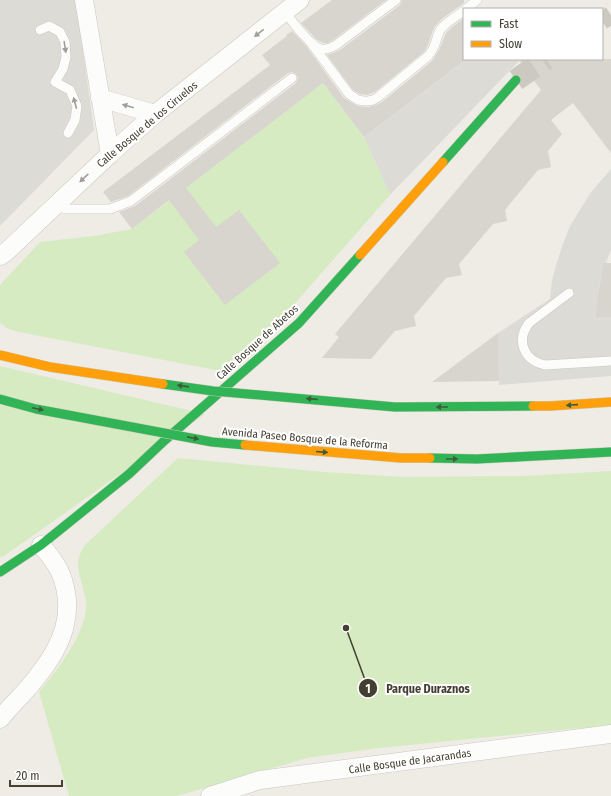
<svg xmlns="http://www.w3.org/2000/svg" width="611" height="796" font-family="'Fira Sans Condensed',sans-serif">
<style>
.green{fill:#d6ebc2}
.parking{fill:#dddbd5}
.building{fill:#d7d5cd}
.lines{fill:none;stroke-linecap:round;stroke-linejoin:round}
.street-tunnel{stroke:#ccc9c1;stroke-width:18;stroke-dasharray:18 9;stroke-linecap:butt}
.secondary-tunnel{stroke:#ccc9c1;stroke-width:22;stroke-dasharray:22 11;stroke-linecap:butt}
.lane-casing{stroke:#cac8c1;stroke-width:10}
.street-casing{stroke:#cac8c1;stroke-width:19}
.fast-casing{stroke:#cecabb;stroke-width:10}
.slow-casing{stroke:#cecabb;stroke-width:10}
.lane{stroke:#fcfcfb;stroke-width:9}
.street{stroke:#fcfcfb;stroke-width:18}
.fast{stroke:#30b455;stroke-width:9}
.slow{stroke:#ff9f0a;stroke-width:9}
.fast-bridge-casing{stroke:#cecabb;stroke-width:10;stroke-linecap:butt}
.slow-bridge-casing{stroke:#cecabb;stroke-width:10;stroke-linecap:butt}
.fast-bridge{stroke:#30b455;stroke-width:9}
.slow-bridge{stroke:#ff9f0a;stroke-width:9}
.oneway{fill:#a09e96}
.oneway2{fill:#3e5c3a}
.labels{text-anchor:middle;stroke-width:4;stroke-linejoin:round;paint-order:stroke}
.street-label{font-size:11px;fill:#433f31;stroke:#fff}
.leader{fill:none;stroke:#433f31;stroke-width:1.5}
.callout-dot{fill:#433f31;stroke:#fff;stroke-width:1.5}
.mark-label{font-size:12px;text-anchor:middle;font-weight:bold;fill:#fff}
.callout-label{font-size:12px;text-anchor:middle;font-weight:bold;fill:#433f31;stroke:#fff;stroke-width:4;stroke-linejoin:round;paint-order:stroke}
</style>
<rect width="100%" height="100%" fill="#eeece5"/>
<!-- green -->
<g class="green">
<polygon points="323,83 364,137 390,195 290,309 221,371 14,331 7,328 0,323 0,285 40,242 94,236 132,229"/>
<polygon points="0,366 205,414 4,556 0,557"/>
<path d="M178 458 324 472 404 477 524 476 611 471V725L378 748 307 758 177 796H69L39 692C57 671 88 631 86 602 86 599 85 595 84 593 80 573 72 562 86 544Z"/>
</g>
<!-- parking -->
<g class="parking">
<polygon points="0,0 76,0 94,130 0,226"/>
<polygon points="467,59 518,59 519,61 390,195 364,137"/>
<polygon points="611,169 611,250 605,265 600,282 597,299 597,317 611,317 611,376 499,385 498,333 550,299 552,280 557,262 563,244 570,226 591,192"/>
</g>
<!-- building -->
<g class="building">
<polygon points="332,0 386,0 333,40 327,43 323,43 316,39 301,23"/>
<polygon points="402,0 464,0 464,3 443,18 436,25 433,30 428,45 424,52 375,92 367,95 360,94 353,90 327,55 333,53 340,50 400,5"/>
<polygon points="464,18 464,61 364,137 323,83 186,188 216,227 239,210 280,263 225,305 184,252 199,240 169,200 132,229 119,212 135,206 296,83 298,78 296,74 292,72 288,73 128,196 111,202 103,192 270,65 262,55 287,36 286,35 292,31 306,46 344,98 357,106 368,107 376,105 382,102 432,61 439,50 446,33 451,28"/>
<polygon points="518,59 611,59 611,153 573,103 551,120 562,134 548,151 551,167 538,170 505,210 507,221 493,224 459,264 462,275 446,278 414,316 416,326 395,331 371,359 322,358 339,337 335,334 541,90"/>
<polygon points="604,263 611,263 611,317 596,317 597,299"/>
<polygon points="498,333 499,381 432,382"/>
</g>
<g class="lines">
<!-- street-tunnel -->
<polyline class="street-tunnel" points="602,21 611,15"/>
<!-- secondary-tunnel -->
<polyline class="secondary-tunnel" points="516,80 546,59"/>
<!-- lane casing -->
<g class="lane-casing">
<g id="lane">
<polyline points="466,9 477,0"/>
<path d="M285 12C292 21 310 46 321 49 327 50 331 48 336 45L396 0"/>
<polyline points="40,30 49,26 60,32 65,42 66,57 63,69 55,82 70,90 77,106 75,120 68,133"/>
<path d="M311 43 349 94 358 100 363 101H368L373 100 378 97 428 56C436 47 435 42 439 32 443 24 457 16 464 11"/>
<polyline points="54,206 67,209 110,209 131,201 292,78"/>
<path d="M569 293 529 323C516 340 523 360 545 365L611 361"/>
</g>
</g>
<!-- street casing -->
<g class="street-casing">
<g id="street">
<polyline points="84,0 110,154"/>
<polyline points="100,98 155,114"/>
<polyline points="0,256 5,253 110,154 155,114 300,0"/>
<path d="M0 719C12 704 26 692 37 677 62 646 77 612 60 572 55 562 48 553 41 545"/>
<polyline points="210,796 260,780 611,734"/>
</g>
</g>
<!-- fast casing -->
<g class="fast-casing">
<g id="fast">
<polyline points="443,162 516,80"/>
<polyline points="0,572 41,545 129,474 164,441 299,323 360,255"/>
</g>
</g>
<!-- slow casing -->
<g class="slow-casing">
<polyline id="slow" points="360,255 443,162"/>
</g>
<!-- lane -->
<use href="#lane" class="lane"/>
<!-- street -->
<use href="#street" class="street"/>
<!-- fast -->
<use href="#fast" class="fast"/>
<!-- slow -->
<use href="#slow" class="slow"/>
<!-- fast-bridge casing -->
<g class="fast-bridge-casing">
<g id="fast-bridge">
<polyline points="163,384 213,391 395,407 533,406"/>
<polyline points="0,399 36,409 212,442 245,445"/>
<polyline points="430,458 477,459 611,452"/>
</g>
</g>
<!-- slow-bridge casing -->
<g class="slow-bridge-casing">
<g id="slow-bridge">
<polyline points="0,355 50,367 163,384"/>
<polyline points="533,406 550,406 611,402"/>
<polyline points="245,445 401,458 430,458"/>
</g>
</g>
<!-- fast-bridge -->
<use href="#fast-bridge" class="fast-bridge"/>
<!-- slow-bridge -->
<use href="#slow-bridge" class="slow-bridge"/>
</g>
<!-- one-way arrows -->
<defs><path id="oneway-solid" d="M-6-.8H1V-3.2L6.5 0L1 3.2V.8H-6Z"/></defs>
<g class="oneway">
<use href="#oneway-solid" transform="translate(259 33) rotate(142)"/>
<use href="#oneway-solid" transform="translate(65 47) rotate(81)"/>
<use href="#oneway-solid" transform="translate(75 103) rotate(-105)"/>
<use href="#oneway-solid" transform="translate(128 106) rotate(-164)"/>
<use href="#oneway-solid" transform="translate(84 178) rotate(137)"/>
</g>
<g class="oneway2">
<use href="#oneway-solid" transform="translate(183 386) rotate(-172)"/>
<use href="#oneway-solid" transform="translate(312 399) rotate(-175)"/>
<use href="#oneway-solid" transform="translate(572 405) rotate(176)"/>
<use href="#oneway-solid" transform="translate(442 407) rotate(180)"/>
<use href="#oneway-solid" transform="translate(38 409) rotate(12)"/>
<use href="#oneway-solid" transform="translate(193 438) rotate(11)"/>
<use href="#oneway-solid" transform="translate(322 452) rotate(5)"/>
<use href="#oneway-solid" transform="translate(452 459)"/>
</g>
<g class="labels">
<!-- street labels -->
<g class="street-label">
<text transform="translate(147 124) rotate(-40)" y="4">Calle Bosque de los Ciruelos</text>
<text transform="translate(257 342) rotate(-42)" y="4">Calle Bosque de Abetos</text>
<text transform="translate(305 438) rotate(5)" y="4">Avenida Paseo Bosque de la Reforma</text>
<text transform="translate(410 761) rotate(-8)" y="4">Calle Bosque de Jacarandas</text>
</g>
</g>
<!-- callouts -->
<path class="leader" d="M346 628L368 688"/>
<g class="callout-dot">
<circle cx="346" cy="628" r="4"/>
<circle cx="368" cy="688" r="10"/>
</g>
<g class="mark-label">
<text x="368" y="693">1</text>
</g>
<g class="callout-label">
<text x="428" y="693">Parque Duraznos</text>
</g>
<!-- legend -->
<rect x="463" y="8" width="140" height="52" fill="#ffffff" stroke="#b4b2ad"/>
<rect x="471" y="21" width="20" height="6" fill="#30b455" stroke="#b4b2ad"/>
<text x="499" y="28" font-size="12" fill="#433f31">Fast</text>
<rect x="471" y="41" width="20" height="6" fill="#ff9f0a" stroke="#b4b2ad"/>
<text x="499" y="48" font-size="12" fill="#433f31">Slow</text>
<!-- scale -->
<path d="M10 780v6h52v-6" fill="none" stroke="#433f31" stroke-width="2"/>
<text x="16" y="780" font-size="12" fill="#433f31" stroke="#ffffff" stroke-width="3" paint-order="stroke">20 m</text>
</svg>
